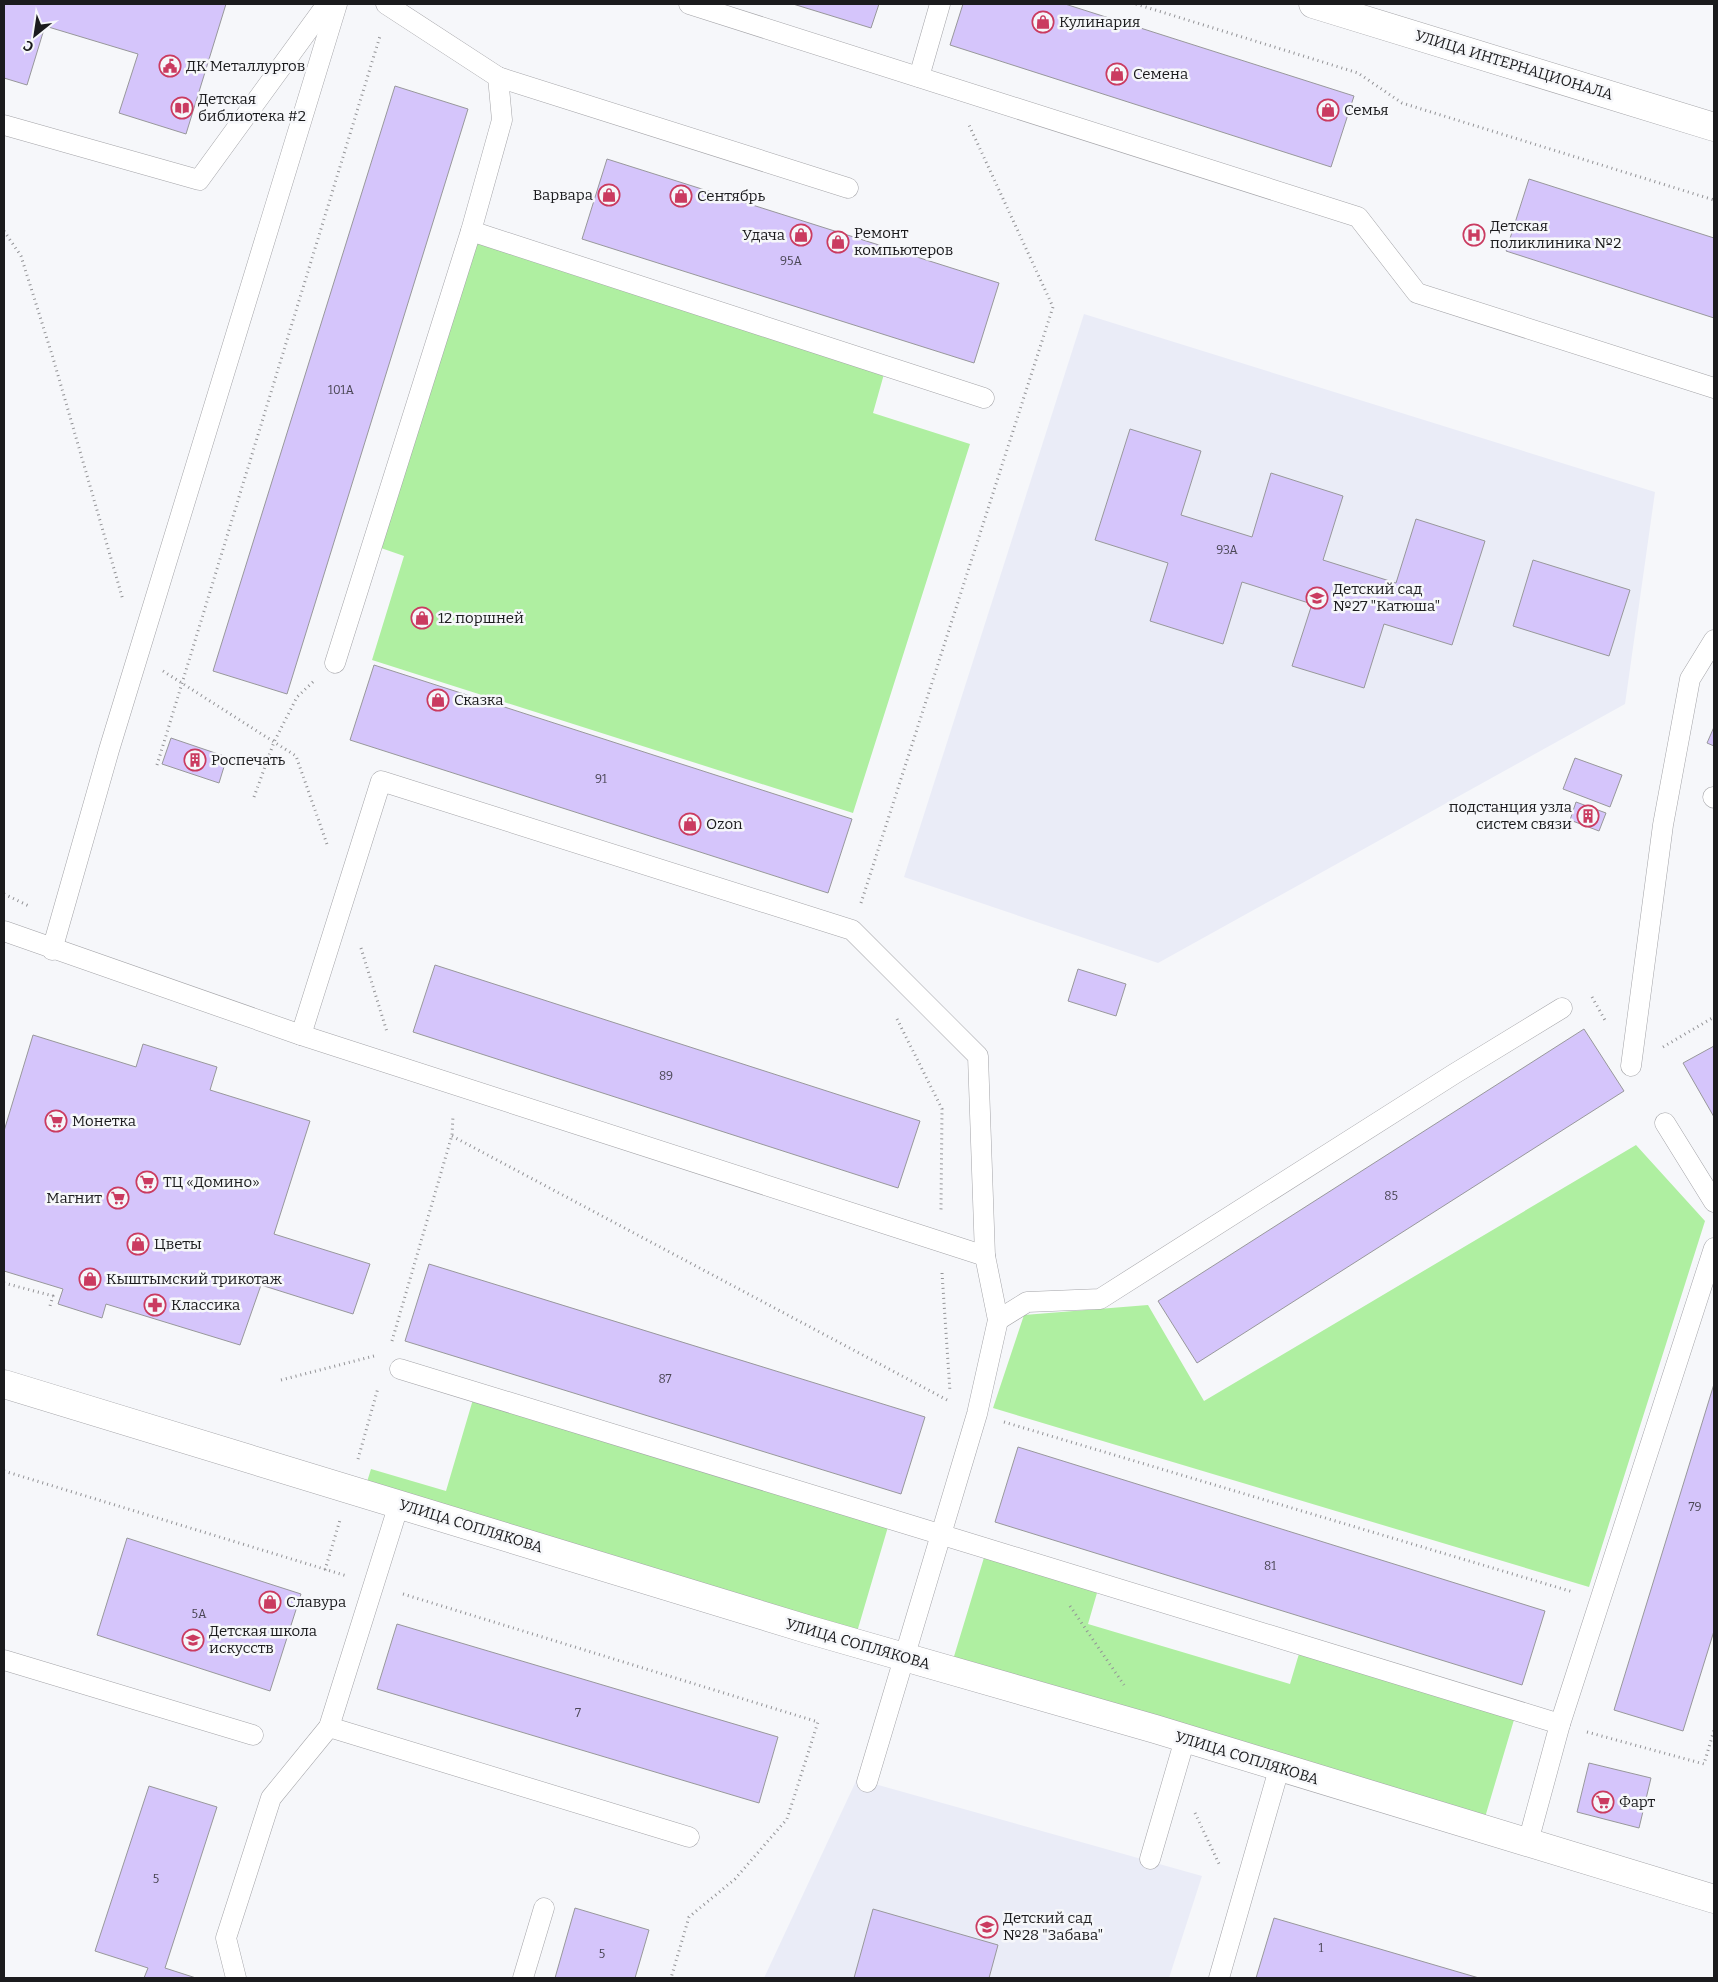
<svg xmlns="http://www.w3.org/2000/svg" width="1718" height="1982" font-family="Bitter,serif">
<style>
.built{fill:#eaecf7}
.green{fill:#afefa1}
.building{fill:#d5c5fb;stroke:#98989b}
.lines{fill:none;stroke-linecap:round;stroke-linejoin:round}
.lane-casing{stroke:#a4a4a8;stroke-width:21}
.street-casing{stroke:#a4a4a8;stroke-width:29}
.secondary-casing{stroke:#a4a4a8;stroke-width:29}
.path{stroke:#939396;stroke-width:3;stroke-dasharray:1 4;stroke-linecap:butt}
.lane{stroke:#fff;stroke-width:20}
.street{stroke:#fff;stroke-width:28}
.secondary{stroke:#fff;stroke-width:28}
.labels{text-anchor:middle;stroke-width:5;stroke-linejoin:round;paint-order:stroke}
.number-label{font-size:12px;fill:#4a4654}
.poi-label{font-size:15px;fill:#1b1b1d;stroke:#f6f7fa;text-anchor:start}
.street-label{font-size:15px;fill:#1b1b1d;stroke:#f6f7fa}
</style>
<rect width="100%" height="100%" fill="#f6f7fa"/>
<!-- built -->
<g class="built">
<polygon points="1084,314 1655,492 1625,704 1158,963 904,877"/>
<polygon points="857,1779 1202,1876 1169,1978 764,1978"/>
</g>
<!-- green -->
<g class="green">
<polygon points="475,242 884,374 873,413 970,444 853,813 372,660 404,556 378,547"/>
<polygon points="1636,1145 1705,1221 1589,1587 993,1408 1024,1315 1148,1305 1204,1401"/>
<polygon points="474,1396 890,1520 857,1632 366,1485 371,1469 446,1491"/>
<polygon points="986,1551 1099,1586 1088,1624 1290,1684 1301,1647 1516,1713 1483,1824 952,1663"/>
</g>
<!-- building -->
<g class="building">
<polygon points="4,4 226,4 186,134 119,113 138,54 45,26 27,85 4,78"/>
<polygon points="793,4 879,4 871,28"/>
<polygon points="963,4 1065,4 1354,96 1331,167 950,45"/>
<polygon points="395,86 468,109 287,694 213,671"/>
<polygon points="607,159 999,283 974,363 582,239"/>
<polygon points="1529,179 1714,238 1714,318 1506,251"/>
<polygon points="1130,429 1201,451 1181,515 1252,537 1271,473 1343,496 1323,560 1396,583 1416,519 1485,541 1452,645 1384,624 1364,688 1292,666 1312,604 1242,582 1223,644 1150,621 1168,563 1095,540"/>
<polygon points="1533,560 1630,590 1609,656 1513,626"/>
<polygon points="374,665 852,819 828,893 350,740"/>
<polygon points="1714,727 1714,746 1707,743"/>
<polygon points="171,738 227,757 219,783 162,764"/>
<polygon points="1575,758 1622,775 1610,807 1563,789"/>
<polygon points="1576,802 1606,813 1599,831 1570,820"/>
<polygon points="435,965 920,1121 898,1188 413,1032"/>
<polygon points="1078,969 1126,984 1116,1016 1068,1001"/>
<polygon points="1584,1029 1624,1091 1197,1363 1158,1301"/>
<polygon points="33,1035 136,1067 143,1044 217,1067 210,1090 310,1121 274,1234 370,1264 353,1314 261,1285 240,1345 106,1304 102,1318 58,1304 63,1289 4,1271 4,1131"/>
<polygon points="1714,1046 1714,1117 1683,1063"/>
<polygon points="429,1264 925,1417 901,1494 405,1341"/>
<polygon points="1714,1384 1714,1631 1683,1731 1614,1710"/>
<polygon points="1018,1447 1545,1611 1522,1685 995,1522"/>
<polygon points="127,1538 301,1594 270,1691 97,1635"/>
<polygon points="397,1624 778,1737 759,1803 377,1689"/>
<polygon points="1589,1763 1651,1778 1639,1828 1577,1812"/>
<polygon points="149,1786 217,1807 165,1968 196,1978 144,1978 148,1968 95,1951"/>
<polygon points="575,1908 649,1930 635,1978 555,1978"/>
<polygon points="873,1909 998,1945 989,1978 854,1978"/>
<polygon points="1274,1918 1479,1978 1256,1978"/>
</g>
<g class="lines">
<!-- lane casing -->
<g class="lane-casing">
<g id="lane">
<polyline points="689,4 1358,217 1417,293 1714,388"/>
<polyline points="498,77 848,188"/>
<polyline points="919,77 940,4"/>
<polyline points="4,125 199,180 327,4"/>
<polyline points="471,231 984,398"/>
<polyline points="335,663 471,231 502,120 498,77 386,4"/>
<polyline points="1713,797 1714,798"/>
<polyline points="4,931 301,1035 985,1256"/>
<polyline points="52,950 109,750 337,4"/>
<polyline points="301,1035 381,781 852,930 978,1056 985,1256 998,1320 977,1414 867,1782"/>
<polyline points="1631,1066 1663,825 1690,679 1714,640"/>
<polyline points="1665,1123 1714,1202"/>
<polyline points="998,1320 1027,1302 1100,1299 1454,1074 1562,1008"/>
<polyline points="400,1369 1560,1724"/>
<polyline points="4,1660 253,1735"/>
<polyline points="329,1727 689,1837"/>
<polyline points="1528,1842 1560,1724 1714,1248"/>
<polyline points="1150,1859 1185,1739"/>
<polyline points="236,1978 226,1938 271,1798 329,1727 399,1504"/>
<polyline points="523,1978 544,1908"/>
<polyline points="1219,1978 1279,1769"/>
</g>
</g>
<!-- street casing -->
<g class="street-casing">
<polyline id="street" points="4,1384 810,1630 1155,1729 1714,1899"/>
</g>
<!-- secondary casing -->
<g class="secondary-casing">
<polyline id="secondary" points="1313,4 1714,127"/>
</g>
<!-- path -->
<g class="path">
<polyline points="1136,4 1358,73 1402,103 1714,200"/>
<polyline points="4,231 21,256 53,358 123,600"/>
<polyline points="163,671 296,756 328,847"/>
<polyline points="157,765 380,36"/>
<polyline points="254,797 274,742 297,697 314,681"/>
<polyline points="4,894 31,907"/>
<polyline points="861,903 1053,307 969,125"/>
<polyline points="361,948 387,1032"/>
<polyline points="1592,997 1606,1022"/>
<polyline points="897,1019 942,1109 941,1210"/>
<polyline points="1663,1047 1714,1017"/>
<polyline points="452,1136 949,1401"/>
<polyline points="942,1273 950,1392"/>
<polyline points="4,1283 53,1296 50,1306"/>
<polyline points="392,1341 452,1135 453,1116"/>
<polyline points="281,1380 374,1356"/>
<polyline points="1004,1422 1573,1592"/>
<polyline points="358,1459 378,1388"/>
<polyline points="4,1471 347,1576"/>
<polyline points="325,1570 340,1520"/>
<polyline points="403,1594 818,1722 787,1819 735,1879 689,1917 671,1978"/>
<polyline points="1070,1606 1124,1685"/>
<polyline points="1587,1732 1704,1764 1714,1730"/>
<polyline points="1195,1813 1220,1866"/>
</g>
<!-- lane -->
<use href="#lane" class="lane"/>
<!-- street -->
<use href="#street" class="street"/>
<!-- secondary -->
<use href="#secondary" class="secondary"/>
</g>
<!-- icons -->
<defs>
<g id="shop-ring" transform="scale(1.125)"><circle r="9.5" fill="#f6f7fa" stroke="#ca3b60" stroke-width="1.5"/><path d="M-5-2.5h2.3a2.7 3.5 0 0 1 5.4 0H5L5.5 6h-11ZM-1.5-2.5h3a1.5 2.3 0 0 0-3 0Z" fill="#ca3b60"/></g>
<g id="civic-ring" transform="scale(1.125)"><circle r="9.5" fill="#f6f7fa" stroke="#ca3b60" stroke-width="1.5"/><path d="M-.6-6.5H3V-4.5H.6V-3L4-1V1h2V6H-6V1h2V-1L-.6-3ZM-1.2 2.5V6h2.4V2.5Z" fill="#ca3b60"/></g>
<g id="library-ring" transform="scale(1.125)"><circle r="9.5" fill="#f6f7fa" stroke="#ca3b60" stroke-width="1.5"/><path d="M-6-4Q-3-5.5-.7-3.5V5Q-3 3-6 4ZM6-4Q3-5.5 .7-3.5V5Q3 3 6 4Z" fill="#ca3b60"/></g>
<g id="hospital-ring" transform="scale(1.125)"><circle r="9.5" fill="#f6f7fa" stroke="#ca3b60" stroke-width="1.5"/><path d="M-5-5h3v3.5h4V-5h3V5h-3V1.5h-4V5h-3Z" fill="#ca3b60"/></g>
<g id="school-ring" transform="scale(1.125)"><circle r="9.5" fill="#f6f7fa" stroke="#ca3b60" stroke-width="1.5"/><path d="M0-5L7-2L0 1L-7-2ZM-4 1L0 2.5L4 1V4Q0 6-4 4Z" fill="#ca3b60"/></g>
<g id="building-ring" transform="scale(1.125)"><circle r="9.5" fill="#f6f7fa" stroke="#ca3b60" stroke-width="1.5"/><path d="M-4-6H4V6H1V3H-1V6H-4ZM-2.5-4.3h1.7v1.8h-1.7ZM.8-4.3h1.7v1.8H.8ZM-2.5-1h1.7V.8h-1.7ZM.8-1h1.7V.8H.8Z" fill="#ca3b60"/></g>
<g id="supermarket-ring" transform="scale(1.125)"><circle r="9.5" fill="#f6f7fa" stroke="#ca3b60" stroke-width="1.5"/><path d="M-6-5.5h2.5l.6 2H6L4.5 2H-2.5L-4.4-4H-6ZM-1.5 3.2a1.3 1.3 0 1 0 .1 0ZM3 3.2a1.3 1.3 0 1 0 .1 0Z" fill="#ca3b60"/></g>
<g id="pharmacy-ring" transform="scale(1.125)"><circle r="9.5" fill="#f6f7fa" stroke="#ca3b60" stroke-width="1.5"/><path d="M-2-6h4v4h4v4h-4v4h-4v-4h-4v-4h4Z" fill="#ca3b60"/></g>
</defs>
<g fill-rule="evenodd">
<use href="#shop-ring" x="1043" y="22"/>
<use href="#civic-ring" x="170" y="66"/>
<use href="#shop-ring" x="1117" y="74"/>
<use href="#library-ring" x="182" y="108"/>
<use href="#shop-ring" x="1328" y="110"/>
<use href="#shop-ring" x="609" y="195"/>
<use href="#shop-ring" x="681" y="196"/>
<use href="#shop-ring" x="801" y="235"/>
<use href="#hospital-ring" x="1474" y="235"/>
<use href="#shop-ring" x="838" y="242"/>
<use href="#school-ring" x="1317" y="598"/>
<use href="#shop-ring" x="422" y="618"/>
<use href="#shop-ring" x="438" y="700"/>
<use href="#building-ring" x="195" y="760"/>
<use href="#building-ring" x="1588" y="816"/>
<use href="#shop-ring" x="690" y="824"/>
<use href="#supermarket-ring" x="56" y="1121"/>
<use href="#supermarket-ring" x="147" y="1182"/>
<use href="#supermarket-ring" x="118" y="1198"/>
<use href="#shop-ring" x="138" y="1244"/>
<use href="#shop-ring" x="90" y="1279"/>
<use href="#pharmacy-ring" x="155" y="1305"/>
<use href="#shop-ring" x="270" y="1602"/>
<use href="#school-ring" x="193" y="1640"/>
<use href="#supermarket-ring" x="1603" y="1802"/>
<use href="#school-ring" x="987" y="1927"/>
</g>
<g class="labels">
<!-- number labels -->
<g class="number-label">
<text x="791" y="265">95А</text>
<text x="341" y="394">101А</text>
<text x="1227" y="554">93А</text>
<text x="601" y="783">91</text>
<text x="666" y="1080">89</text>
<text x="1391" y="1200">85</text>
<text x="665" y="1383">87</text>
<text x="1695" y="1511">79</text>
<text x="1270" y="1570">81</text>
<text x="199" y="1618">5А</text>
<text x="578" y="1717">7</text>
<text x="156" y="1883">5</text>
<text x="1321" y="1952">1</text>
<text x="602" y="1958">5</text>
</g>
<!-- poi labels -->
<g class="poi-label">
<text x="1059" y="27">Кулинария</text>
<text x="186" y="71">ДК Металлургов</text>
<text x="1133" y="79">Семена</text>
<text x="198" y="104">Детская<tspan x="198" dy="17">библиотека #2</tspan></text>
<text x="1344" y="115">Семья</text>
<text x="593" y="200" text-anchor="end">Варвара</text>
<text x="697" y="201">Сентябрь</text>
<text x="1490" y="231">Детская<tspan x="1490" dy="17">поликлиника №2</tspan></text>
<text x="854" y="238">Ремонт<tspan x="854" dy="17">компьютеров</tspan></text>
<text x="785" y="240" text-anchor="end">Удача</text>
<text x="1333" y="594">Детский сад<tspan x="1333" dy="17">№27 "Катюша"</tspan></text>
<text x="438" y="623">12 поршней</text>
<text x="454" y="705">Сказка</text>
<text x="211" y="765">Роспечать</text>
<text x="1572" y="812" text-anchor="end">подстанция узла<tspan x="1572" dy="17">систем связи</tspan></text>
<text x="706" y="829">Ozon</text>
<text x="72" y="1126">Монетка</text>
<text x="163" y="1187">ТЦ «Домино»</text>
<text x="102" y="1203" text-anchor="end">Магнит</text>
<text x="154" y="1249">Цветы</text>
<text x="106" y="1284">Кыштымский трикотаж</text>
<text x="171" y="1310">Классика</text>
<text x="286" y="1607">Славура</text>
<text x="209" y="1636">Детская школа<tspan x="209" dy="17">искусств</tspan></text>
<text x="1619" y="1807">Фарт</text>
<text x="1003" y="1923">Детский сад<tspan x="1003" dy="17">№28 "Забава"</tspan></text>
</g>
<!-- street labels -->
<g class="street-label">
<text transform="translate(1514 65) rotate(17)" y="5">УЛИЦА ИНТЕРНАЦИОНАЛА</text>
<text transform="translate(471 1526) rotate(17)" y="5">УЛИЦА СОПЛЯКОВА</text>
<text transform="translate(858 1644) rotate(16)" y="5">УЛИЦА СОПЛЯКОВА</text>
<text transform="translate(1247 1758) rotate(17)" y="5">УЛИЦА СОПЛЯКОВА</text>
</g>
</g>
<!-- border -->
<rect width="1718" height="1982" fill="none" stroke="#1b1b1d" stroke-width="10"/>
<!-- north arrow -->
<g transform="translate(35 35) rotate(210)" stroke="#f6f7fa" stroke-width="4" paint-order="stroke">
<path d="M0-4L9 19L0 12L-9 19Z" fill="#1b1b1d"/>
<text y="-8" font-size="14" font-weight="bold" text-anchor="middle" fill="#1b1b1d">С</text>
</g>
</svg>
